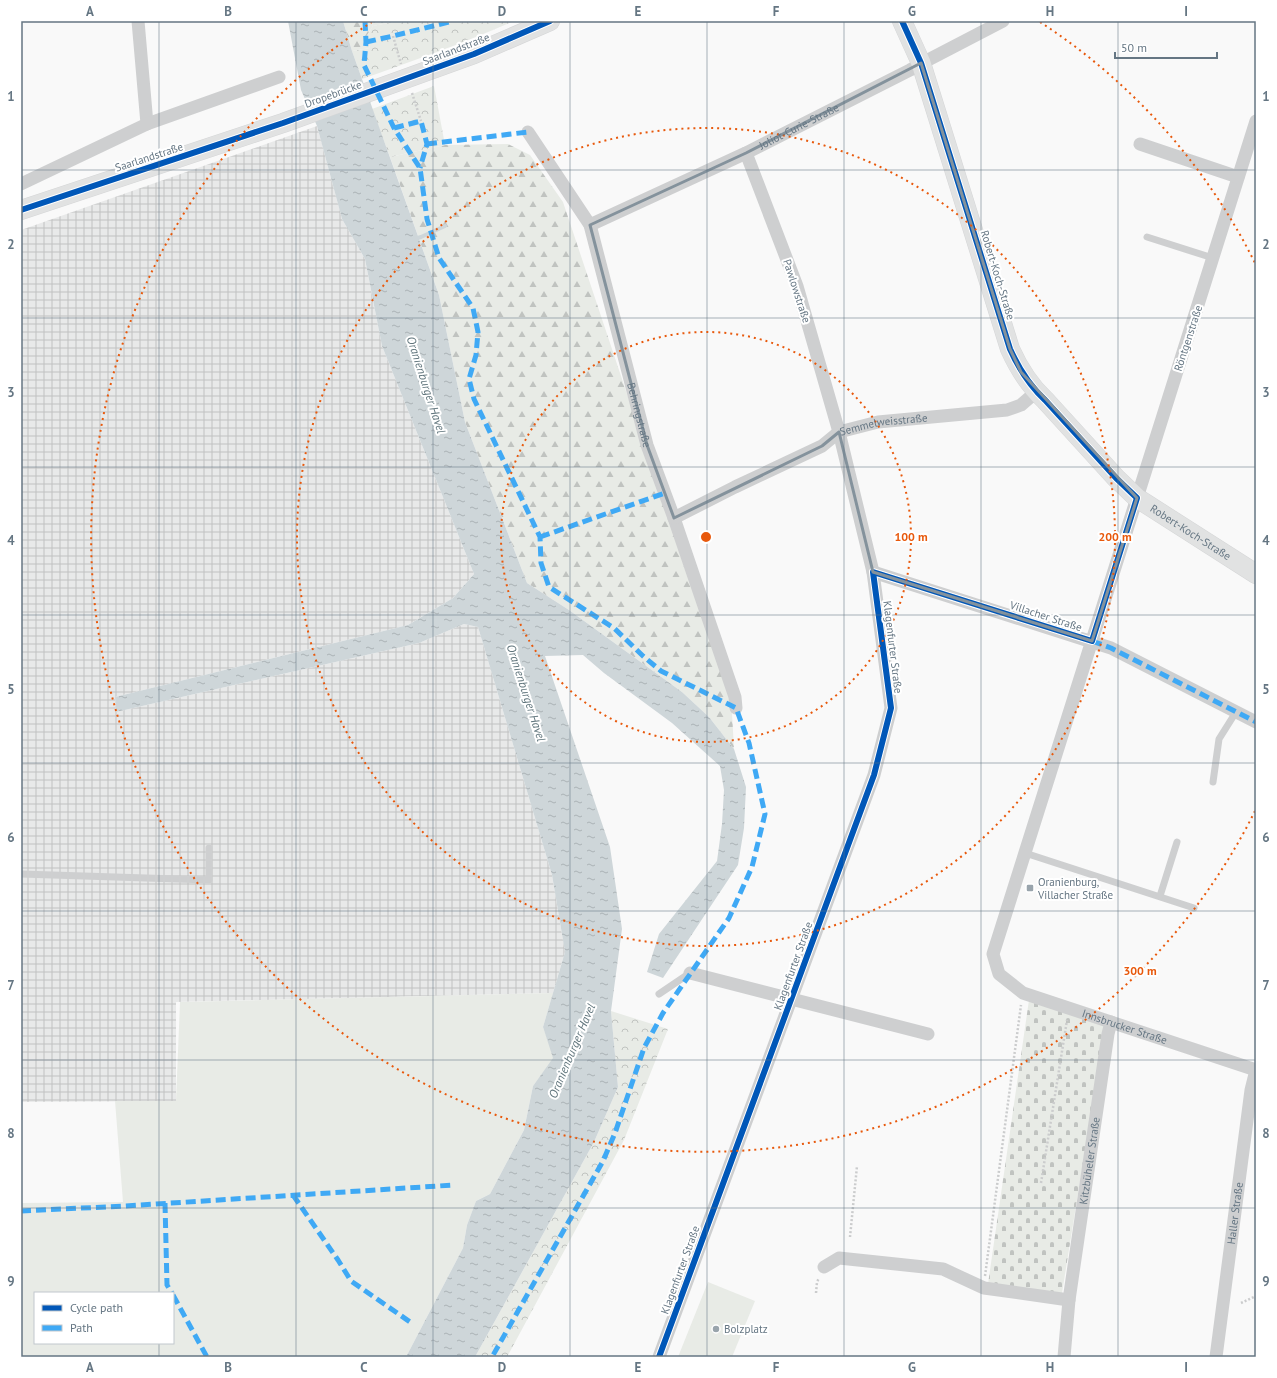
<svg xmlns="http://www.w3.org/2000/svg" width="1277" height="1378" font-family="'PT Sans',sans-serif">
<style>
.industrial{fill:url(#industrial-grid)}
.grass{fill:#e8ebe6;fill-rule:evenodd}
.forest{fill:url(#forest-firs)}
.cemetery{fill:url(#cemetery-stones)}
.park{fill:url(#park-crowns)}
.garden{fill:url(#garden-dots)}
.water{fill:url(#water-ripples)}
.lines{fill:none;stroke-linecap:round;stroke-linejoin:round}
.stream{stroke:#ced6d9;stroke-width:4}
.secondary-casing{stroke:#d5d6d7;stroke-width:20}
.path{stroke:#cbcccd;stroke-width:2.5;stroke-dasharray:2 2;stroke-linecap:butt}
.lane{stroke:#cecfd0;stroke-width:7}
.street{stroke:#cecfd0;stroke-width:13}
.secondary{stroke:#e1e2e2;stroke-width:19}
.quiet{stroke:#3fa9f5;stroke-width:5;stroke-dasharray:10 5;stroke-linecap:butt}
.cycleway-casing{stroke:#fff;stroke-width:8}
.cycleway{stroke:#0057b8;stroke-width:6}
.marked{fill:none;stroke:#84929c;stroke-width:3;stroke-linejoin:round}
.grid{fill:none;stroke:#657683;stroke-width:1;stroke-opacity:0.55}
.ring{fill:none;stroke:#e8590c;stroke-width:2;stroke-dasharray:2 4}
.poi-dot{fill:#99a4ac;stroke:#fff;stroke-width:1.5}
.labels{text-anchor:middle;stroke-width:4;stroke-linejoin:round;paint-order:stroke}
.street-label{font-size:11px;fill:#657683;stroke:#fff}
.poi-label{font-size:11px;fill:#657683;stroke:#fff;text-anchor:start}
.water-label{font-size:12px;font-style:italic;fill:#60757c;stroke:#fff}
.centre{fill:#e8590c;stroke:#fff;stroke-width:2}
.ring-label{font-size:12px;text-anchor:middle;font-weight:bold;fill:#e8590c;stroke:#fff;stroke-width:4;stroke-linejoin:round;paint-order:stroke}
.neatline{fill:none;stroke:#657683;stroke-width:1.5}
.grid-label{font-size:13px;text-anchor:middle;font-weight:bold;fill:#657683}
</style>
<defs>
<pattern id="industrial-grid" width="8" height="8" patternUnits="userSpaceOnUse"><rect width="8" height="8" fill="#e8e9e9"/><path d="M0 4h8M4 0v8" fill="none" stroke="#c0c1c2"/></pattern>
<pattern id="forest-firs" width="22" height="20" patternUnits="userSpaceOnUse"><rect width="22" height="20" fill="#e8ebe6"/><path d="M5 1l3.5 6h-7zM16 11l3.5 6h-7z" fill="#c0c3c0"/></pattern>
<pattern id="cemetery-stones" width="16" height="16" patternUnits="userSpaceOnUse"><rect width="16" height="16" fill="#e8ebe6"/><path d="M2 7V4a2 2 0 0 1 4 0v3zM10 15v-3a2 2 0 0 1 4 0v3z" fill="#c0c3c0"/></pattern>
<pattern id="park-crowns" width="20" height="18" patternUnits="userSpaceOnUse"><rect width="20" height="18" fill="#e8ebe6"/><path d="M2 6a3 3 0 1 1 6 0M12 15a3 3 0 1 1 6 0" fill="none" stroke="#c0c3c0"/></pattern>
<pattern id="garden-dots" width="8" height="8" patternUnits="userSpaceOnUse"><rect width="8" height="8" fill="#e8ebe6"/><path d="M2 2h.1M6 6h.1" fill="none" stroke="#c0c3c0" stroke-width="1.8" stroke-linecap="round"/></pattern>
<pattern id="water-ripples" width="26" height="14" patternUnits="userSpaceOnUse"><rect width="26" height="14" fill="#ced6d9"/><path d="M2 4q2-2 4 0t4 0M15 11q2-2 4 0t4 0" fill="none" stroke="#abb2b5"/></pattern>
</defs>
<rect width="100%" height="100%" fill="#f9f9f9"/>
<!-- industrial -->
<polygon class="industrial" points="317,126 342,219 365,259 382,346 474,574 453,598 408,625 115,697 116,712 419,643 464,624 478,627 552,875 565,952 553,993 176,1002 176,1101 21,1102 21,230"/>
<!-- grass -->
<g class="grass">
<path d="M553 993 543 1027 554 1058 533 1086 524 1130 490 1194 476 1201 467 1225 463 1248 406 1357H21V1203L123 1202 115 1101H176L180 1002ZM35 1293H173V1343H35Z"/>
<polygon points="708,1282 755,1301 732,1357 678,1357"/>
</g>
<!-- forest -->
<g class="forest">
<polygon points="343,21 372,21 373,26 366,37 370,48 352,51"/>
<polygon points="508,144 530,155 563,202 667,514 731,695 734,749 709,717 682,692 569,610 527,583 465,422 439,295 390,157 445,145"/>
</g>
<!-- cemetery -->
<polygon class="cemetery" points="1029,1000 1105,1026 1062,1293 988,1284"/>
<!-- park -->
<g class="park">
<path d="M398 21H514C464 43 413 61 362 79L352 51 370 48 366 37 373 26Z"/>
<polygon points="434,86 445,145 390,157 372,109"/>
<polygon points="611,1011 668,1029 624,1140 507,1357 475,1357 594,1142 618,1087"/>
</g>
<!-- garden -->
<polygon class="garden" points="372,21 398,21 373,26"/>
<!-- water -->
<polygon class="water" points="288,21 343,21 352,51 439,295 465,422 527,583 569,610 682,692 709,717 734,749 746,787 744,828 738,865 663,978 647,972 659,934 717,861 722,824 724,790 720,766 672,723 604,673 583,655 545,656 610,847 622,929 611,1011 618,1087 594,1142 475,1357 406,1357 463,1248 467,1225 476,1201 490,1194 524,1130 533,1086 553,1058 543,1027 565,952 552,875 478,627 464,624 419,643 116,712 115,697 408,625 453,598 474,574 382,346 365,259 342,219 317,126 301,90"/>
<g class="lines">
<!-- stream -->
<polyline class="stream" points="414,239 421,237 445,226"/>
<!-- secondary casing -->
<g class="secondary-casing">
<g id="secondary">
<path id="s7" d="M902 21 921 63 1010 349C1019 369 1029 385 1045 400L1116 478 1137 498 1256 574"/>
<polyline points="21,210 283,123 474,54 550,21"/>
</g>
</g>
<!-- path -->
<g class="path">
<polyline points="393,36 401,64"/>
<polyline points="412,93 421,121"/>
<polyline points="1041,1183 1067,1020"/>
<polyline points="850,1237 857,1166"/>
<polyline points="985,1276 1021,1005"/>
<polyline points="816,1293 817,1282 819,1278"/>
<polyline points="1241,1303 1256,1296"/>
</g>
<!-- lane -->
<g class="lane">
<polyline points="1147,237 1213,258"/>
<polyline points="1213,782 1219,739 1236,712"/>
<polyline points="1025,853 1194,908"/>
<polyline points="21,874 209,880 209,848"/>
<polyline points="1160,896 1177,842"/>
<polyline points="659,994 690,973"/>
</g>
<!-- street -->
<g class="street">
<polyline points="138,21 147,124"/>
<path id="s1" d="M1256 121 993 954 999 974 1023 993 1256 1070"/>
<path id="s2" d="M528 132 590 225 647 445 674 518 735 697 736 708"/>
<polyline points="1140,144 1238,177"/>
<polyline points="21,184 147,124 279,77"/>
<path id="s3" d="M590 225 746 153 910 70 928 60 1003 21"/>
<path id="s4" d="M674 518 735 487 822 446 839 432 878 422 1007 410 1021 405 1036 392"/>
<polyline points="873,572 1111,648 1256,722"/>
<polyline points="690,973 928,1034"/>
<polyline points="824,1267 839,1258 943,1269 984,1288 1069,1300"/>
<polyline points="659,1357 874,775 891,708 873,572 839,432 797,286 746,153"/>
<path id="s5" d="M1064 1357 1069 1300 1108 1034 1111 1022"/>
<path id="s6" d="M1216 1357 1251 1090 1256 1070"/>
</g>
<!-- secondary -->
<use href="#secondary" class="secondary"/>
<!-- quiet -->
<g class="quiet">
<polyline points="365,21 366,42 364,65 394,128 420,168 427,219 439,258 473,308 478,332 476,355 469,379 474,399 540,537 541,563 549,587 614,628 643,656 661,671 736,708 749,743 765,814 752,867 729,918 663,1013 644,1048 615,1133 603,1161 492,1357"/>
<polyline points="366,42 393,36 453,21"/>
<polyline points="394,128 421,121 427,144 420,168"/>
<polyline points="427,144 528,132"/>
<polyline points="540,537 665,493"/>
<polyline points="1092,641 1111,648 1256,722"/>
<polyline points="293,1195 338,1260 351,1281 413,1324"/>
<polyline points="165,1203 167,1285 172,1293"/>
<polyline points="21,1211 125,1206 454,1185"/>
<polyline points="173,1295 207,1357"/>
</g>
<!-- cycleway casing -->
<g class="cycleway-casing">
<g id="cycleway">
<polyline points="21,210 283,123 474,54 550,21"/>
<path d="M659 1357 874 775 891 708 873 572 1092 641 1137 498 1116 478 1045 400C1029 385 1019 369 1010 349L921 63 902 21"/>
</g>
</g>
<!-- cycleway -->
<use href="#cycleway" class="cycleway"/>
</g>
<!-- marked area -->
<path class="marked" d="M921 63 1010 349 1021 372 1137 498 1092 641 873 572 839 432 822 446 674 518 647 445 590 225 746 153Z"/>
<!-- grid -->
<path class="grid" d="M159 21V1293M296 21V1357M433 21V1357M570 21V1357M707 21V1357M844 21V1357M981 21V1357M1118 21V1357M21 170H1256M21 318H1256M21 467H1256M21 615H1256M21 763H1256M21 911H1256M21 1060H1256M21 1208H1256M159 1343V1357"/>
<!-- distance rings -->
<g class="ring">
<circle cx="706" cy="537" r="205"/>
<circle cx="706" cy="537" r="409"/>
<path d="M1255 811A614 614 0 1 1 372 22M1040 22A614 614 0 0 1 1255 263"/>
</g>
<!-- markers -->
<g class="poi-dot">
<rect x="1026" y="884" width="8" height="8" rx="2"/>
<circle cx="716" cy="1329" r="4"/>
</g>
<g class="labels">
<!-- street labels -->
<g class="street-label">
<text transform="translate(456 49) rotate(-21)" y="4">Saarlandstraße</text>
<text transform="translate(333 94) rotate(-20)" y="4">Dropebrücke</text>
<text dy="4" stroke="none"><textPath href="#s3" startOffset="231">Joliot-Curie-Straße</textPath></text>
<text transform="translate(149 157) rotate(-18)" y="4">Saarlandstraße</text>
<text transform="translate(998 275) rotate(73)" y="4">Robert-Koch-Straße</text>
<text transform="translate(797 291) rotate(72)" y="4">Pawlowstraße</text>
<text transform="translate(1188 338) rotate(-72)" y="4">Röntgenstraße</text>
<text dy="4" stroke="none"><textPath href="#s2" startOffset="308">Behringstraße</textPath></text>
<text dy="4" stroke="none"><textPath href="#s4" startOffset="232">Semmelweisstraße</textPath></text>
<text dy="4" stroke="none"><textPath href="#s7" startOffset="606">Robert-Koch-Straße</textPath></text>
<text transform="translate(1046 616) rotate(18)" y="4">Villacher Straße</text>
<text transform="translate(893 647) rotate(83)" y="4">Klagenfurter Straße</text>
<text transform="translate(793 966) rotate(-70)" y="4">Klagenfurter Straße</text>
<text dy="4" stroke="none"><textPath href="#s1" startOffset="1032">Innsbrucker Straße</textPath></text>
<text dy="4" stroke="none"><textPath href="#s5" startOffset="198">Kitzbüheler Straße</textPath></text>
<text dy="4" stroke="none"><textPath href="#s6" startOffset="145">Haller Straße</textPath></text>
<text transform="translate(680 1270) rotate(-70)" y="4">Klagenfurter Straße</text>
</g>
<!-- poi labels -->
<g class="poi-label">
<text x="1038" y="886">Oranienburg,<tspan x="1038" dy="13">Villacher Straße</tspan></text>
<text x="724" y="1333">Bolzplatz</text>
</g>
<!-- water labels -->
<g class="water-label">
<text transform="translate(426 385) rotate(72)" y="4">Oranienburger Havel</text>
<text transform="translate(526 693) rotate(72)" y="4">Oranienburger Havel</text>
<text transform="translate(572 1051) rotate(-67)" y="4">Oranienburger Havel</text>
</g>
</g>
<circle cx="706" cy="537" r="6" class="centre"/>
<g class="ring-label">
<text x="911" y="541">100 m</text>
<text x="1115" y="541">200 m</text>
<text x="1140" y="975">300 m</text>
</g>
<!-- border -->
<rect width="1277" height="1378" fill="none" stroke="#ffffff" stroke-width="44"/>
<!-- legend -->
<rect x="34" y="1292" width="140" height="52" fill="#ffffff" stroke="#c1c8cd"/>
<rect x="42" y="1305" width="20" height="6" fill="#0057b8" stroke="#c1c8cd"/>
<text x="70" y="1312" font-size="12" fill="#657683">Cycle path</text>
<rect x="42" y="1325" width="20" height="6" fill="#3fa9f5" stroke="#c1c8cd"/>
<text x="70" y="1332" font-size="12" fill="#657683">Path</text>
<!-- scale -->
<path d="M1115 52v6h102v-6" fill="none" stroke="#657683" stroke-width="2"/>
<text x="1121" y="52" font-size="12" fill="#657683" stroke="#ffffff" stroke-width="3" paint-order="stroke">50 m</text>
<rect x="22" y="22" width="1233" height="1334" class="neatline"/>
<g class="grid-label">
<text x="90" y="16">A</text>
<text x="228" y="16">B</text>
<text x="364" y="16">C</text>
<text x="502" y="16">D</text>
<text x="638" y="16">E</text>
<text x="776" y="16">F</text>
<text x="912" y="16">G</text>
<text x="1050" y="16">H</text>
<text x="1186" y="16">I</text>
<text x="11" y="101">1</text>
<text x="1266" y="101">1</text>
<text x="11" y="249">2</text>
<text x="1266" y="249">2</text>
<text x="11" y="397">3</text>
<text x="1266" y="397">3</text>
<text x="11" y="545">4</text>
<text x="1266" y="545">4</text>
<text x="11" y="694">5</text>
<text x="1266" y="694">5</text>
<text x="11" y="842">6</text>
<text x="1266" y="842">6</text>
<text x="11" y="990">7</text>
<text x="1266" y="990">7</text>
<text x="11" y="1138">8</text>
<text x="1266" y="1138">8</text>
<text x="11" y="1286">9</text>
<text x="1266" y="1286">9</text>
<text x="90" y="1372">A</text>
<text x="228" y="1372">B</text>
<text x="364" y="1372">C</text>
<text x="502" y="1372">D</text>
<text x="638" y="1372">E</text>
<text x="776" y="1372">F</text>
<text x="912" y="1372">G</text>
<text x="1050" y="1372">H</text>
<text x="1186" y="1372">I</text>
</g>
</svg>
